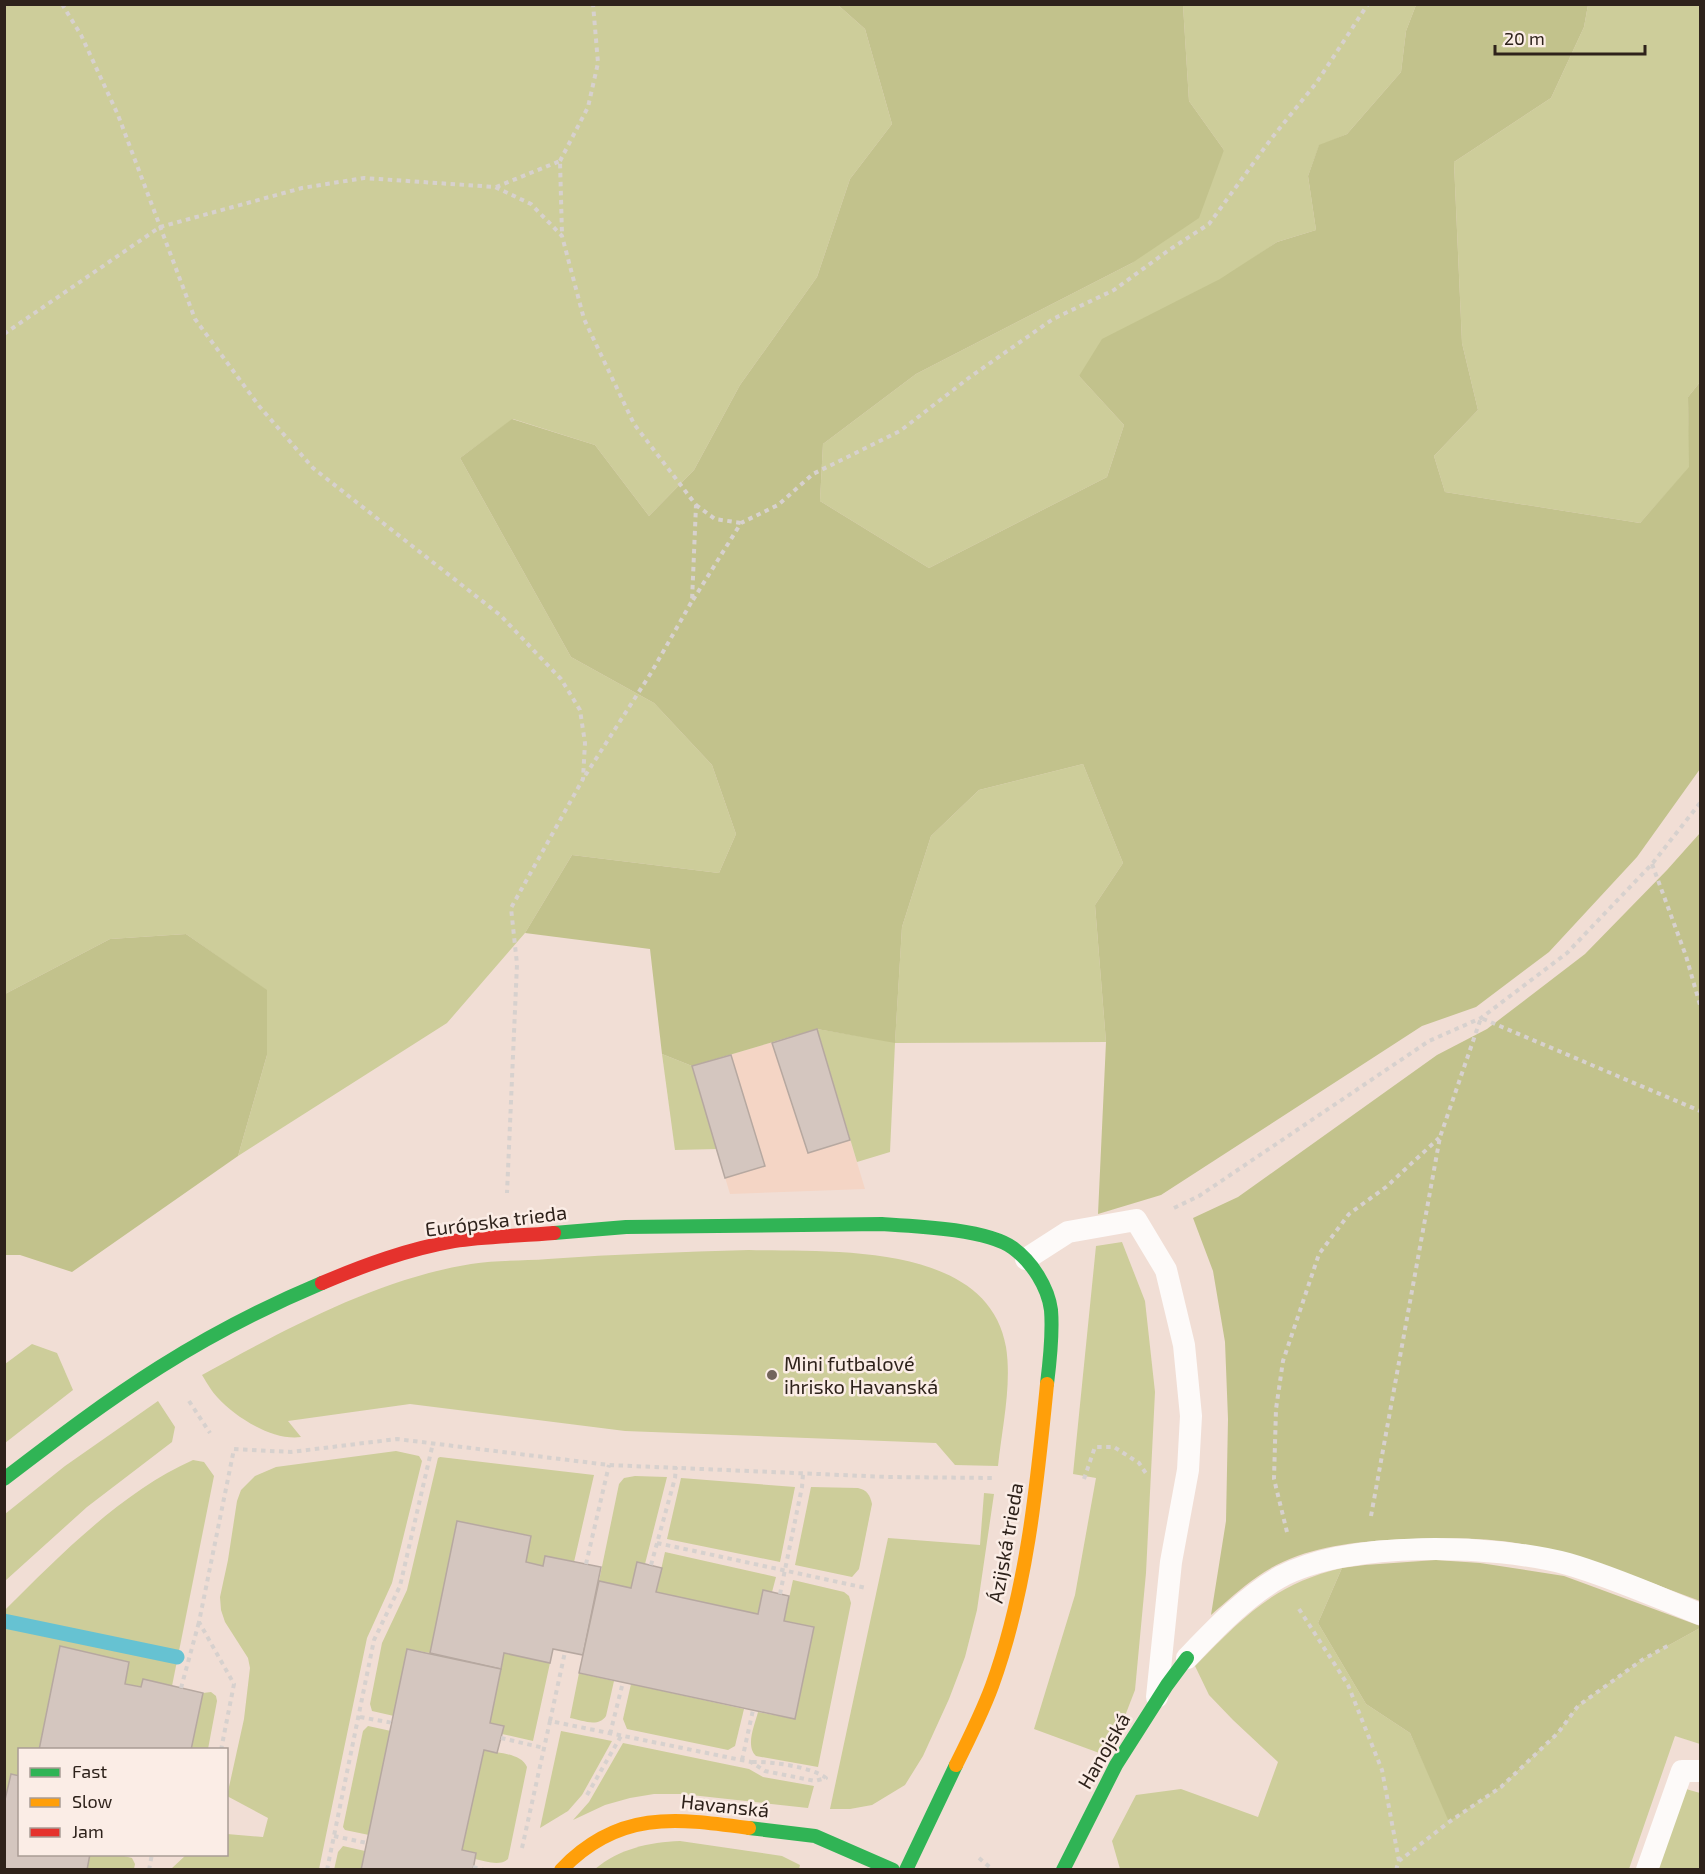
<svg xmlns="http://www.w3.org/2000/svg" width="1705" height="1874" font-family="'Exo 2',sans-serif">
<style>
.built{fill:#f4d5c5}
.green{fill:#cdcd9a}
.forest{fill:#c2c28c}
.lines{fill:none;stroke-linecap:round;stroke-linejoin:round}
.stream{stroke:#66c2d2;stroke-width:15}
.building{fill:#d4c6bf;stroke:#b6a8a0;stroke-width:1.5}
.path{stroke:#d7d1ce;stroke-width:4;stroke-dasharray:4.5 4.5;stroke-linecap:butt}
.lane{stroke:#fdfaf9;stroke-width:22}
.fast{stroke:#30b455;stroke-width:14}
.slow{stroke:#ff9f0a;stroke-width:14}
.jam{stroke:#e5322d;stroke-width:14}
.poi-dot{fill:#72645c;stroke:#fbede6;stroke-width:2}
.labels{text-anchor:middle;stroke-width:5;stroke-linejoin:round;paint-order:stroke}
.street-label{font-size:20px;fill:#2e221b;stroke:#fbede6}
.poi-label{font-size:20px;fill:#2e221b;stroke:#fbede6;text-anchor:start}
</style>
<rect width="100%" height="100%" fill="#f1ded5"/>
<!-- built -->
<polygon class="built" points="817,1029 865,1189 730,1194 692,1066"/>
<!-- green -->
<g class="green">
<polygon points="5,5 838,5 865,29 892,124 850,179 817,277 740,385 694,470 649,516 595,445 513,419 460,458 571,657 654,703 712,765 736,834 719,873 572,855 525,933 447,1023 238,1156 267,1055 267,991 186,934 110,939 5,994"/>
<polygon points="1183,5 1416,5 1406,31 1401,72 1347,134 1319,146 1308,176 1316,230 1277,242 1079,376 1124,425 1107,477 929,568 820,501 823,444 916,374 1132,263 1224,150 1189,101"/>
<polygon points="1588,5 1700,5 1700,382 1688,397 1690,467 1640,523 1445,492 1434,456 1478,410 1462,343 1454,162 1551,98 1584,27"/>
<polygon points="1083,764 1123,863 1095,905 1106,1042 895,1043 890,1152 857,1162 817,1029 895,1042 902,927 931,836 979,790"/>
<polygon points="662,1054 692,1066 717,1149 675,1150"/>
<polygon points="1122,1242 1145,1301 1155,1392 1146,1573 1135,1690 1113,1747 1108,1753 1102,1754 1034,1729 1075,1595 1096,1478 1073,1474 1096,1246"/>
<path d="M749 1250C828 1252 988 1241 1006 1347 1012 1385 1002 1428 998 1466L955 1465 936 1443 625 1431 410 1404 288 1421 301 1437C274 1441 236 1418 218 1398 212 1392 207 1383 202 1375 284 1330 377 1279 471 1264 496 1260 523 1261 548 1259 615 1254 682 1252 749 1250Z"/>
<polygon points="32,1344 57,1353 73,1390 5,1443 5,1364"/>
<polygon points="158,1401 175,1427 172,1442 87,1507 5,1581 5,1514 65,1466"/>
<polygon points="396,1451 419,1456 422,1461 392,1583 367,1638 319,1869 171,1869 186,1855 226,1854 227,1834 263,1837 268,1818 227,1796 244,1719 250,1668 248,1658 225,1622 221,1610 220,1597 228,1560 237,1501 241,1490 255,1476 276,1467"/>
<polygon points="440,1457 594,1475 574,1562 545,1556 543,1566 526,1562 531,1536 457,1521 430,1653 407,1649 394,1716 372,1711 370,1704 382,1643 407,1590 438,1458"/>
<path d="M193 1460 204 1462 214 1476 172 1686 143 1679 141 1687 125 1684 129 1662 60 1646 39 1749 20 1750 19 1776 5 1804V1610C59 1556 123 1491 193 1460Z"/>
<polygon points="635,1476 667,1477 645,1564 637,1563 631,1588 599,1581 619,1484 624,1478"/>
<polygon points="681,1478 795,1487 780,1562 667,1539"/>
<path d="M811 1487 858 1488C867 1490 870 1495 872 1504L859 1569 852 1577 795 1565Z"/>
<polygon points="984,1493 994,1494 977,1610 965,1657 949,1699 923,1756 905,1785 872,1805 850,1809 830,1809 888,1538 980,1545"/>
<polygon points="665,1552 776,1577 772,1592 763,1591 758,1614 656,1592"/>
<path d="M1342 1568 1318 1623 1366 1704 1410 1733 1450 1821 1501 1787 1558 1733 1578 1706 1642 1660 1700 1628V1744L1675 1736 1629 1869H1120L1112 1841 1136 1795 1181 1789 1258 1817 1278 1762 1233 1720 1209 1695 1195 1666C1243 1618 1273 1584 1342 1568Z"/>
<path d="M793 1580 844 1592 849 1596 851 1603 818 1767 756 1756C745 1746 755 1724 758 1712L795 1719 814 1627 784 1621Z"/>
<polygon points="504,1653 550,1663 533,1741 502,1734 504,1726 490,1723"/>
<path d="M579 1673 614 1681 606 1716C598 1728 582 1720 570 1718Z"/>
<polygon points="631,1684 744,1709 735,1746 728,1750 627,1729 623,1719"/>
<polygon points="211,1692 216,1696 217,1701 208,1749 191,1749 203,1693"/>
<polygon points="368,1726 391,1731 369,1835 345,1830 343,1827 363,1731"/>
<polygon points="561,1731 612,1741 582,1795 568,1811 540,1828"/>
<polygon points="623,1743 749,1769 763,1777 814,1786 808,1808 682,1794 654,1794 630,1798 605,1805 573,1820 589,1802"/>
<path d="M484 1750C497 1753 521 1753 527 1767L508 1859C499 1867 486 1861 475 1859L476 1853 462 1850Z"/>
<polygon points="1686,1789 1700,1793 1700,1869 1658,1870"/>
<path d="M680 1841 782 1856 800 1865 799 1869H595C619 1849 649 1842 680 1841Z"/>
<polygon points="343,1846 365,1851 361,1869 334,1870 338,1852"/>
<polygon points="116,1854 132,1858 135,1864 134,1869 87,1870 90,1855"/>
</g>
<!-- forest -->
<g class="forest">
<polygon points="838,5 1183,5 1189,101 1224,150 1199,218 1132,263 916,374 823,444 820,501 929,568 1107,477 1124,425 1079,376 1102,339 1220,279 1277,242 1316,230 1308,176 1319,145 1347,134 1401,72 1406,31 1416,5 1588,5 1584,27 1551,98 1454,162 1462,343 1478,410 1434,456 1445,492 1640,523 1689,467 1688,397 1700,382 1700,769 1637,857 1549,952 1476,1007 1422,1026 1161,1195 1098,1214 1106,1042 1095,905 1123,863 1083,764 979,790 931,836 902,927 895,1043 817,1029 692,1066 662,1054 650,949 525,933 572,855 719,873 736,834 712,765 654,703 571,657 460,458 512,419 595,445 649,516 694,470 740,385 817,277 850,179 892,124 865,29"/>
<path d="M1700 833V1601C1645 1580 1590 1559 1532 1546 1484 1536 1435 1538 1387 1540 1342 1543 1294 1550 1257 1577 1241 1588 1226 1602 1211 1615L1226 1521 1228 1419 1225 1342 1213 1271 1193 1218 1238 1197 1437 1055 1487 1029 1585 954 1667 870Z"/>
<polygon points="186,934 267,990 267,1055 238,1156 72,1272 20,1255 5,1255 5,994 110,939"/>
<polygon points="1436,1560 1480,1563 1564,1576 1700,1626 1700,1628 1642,1660 1578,1706 1558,1733 1501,1787 1449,1822 1410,1733 1366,1704 1318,1623 1342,1568 1365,1565"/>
</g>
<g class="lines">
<!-- stream -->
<polyline class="stream" points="4,1621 177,1657"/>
</g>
<!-- building -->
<g class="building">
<polygon points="817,1029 850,1140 808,1153 772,1043"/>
<polygon points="731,1055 765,1166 725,1178 692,1066"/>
<polygon points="457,1521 531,1536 526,1562 543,1566 545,1556 601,1567 583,1655 553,1649 550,1663 504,1653 501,1669 430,1653"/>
<polygon points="637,1562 662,1568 656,1592 758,1614 763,1590 789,1596 784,1621 814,1627 795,1719 579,1673 599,1581 631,1588"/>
<polygon points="60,1646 129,1662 125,1684 141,1687 143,1679 203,1693 191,1750 39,1750"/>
<polygon points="407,1649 501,1669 490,1723 504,1726 497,1753 484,1750 462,1850 476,1853 473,1870 361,1870"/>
<polygon points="11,1774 20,1776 20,1854 90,1854 87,1870 4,1870 4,1804"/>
</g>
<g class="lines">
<!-- path -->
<g class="path">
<polyline points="62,4 81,35 118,115 195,319 259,406 313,468 500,615 561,679 580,710 585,743 583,779 511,908 517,964 507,1193"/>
<polyline points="560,161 588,107 598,63 593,4"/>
<polyline points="496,187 560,161 562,235"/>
<polyline points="4,334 160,227 302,188 364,178 495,187 531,204 562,236 584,319 634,424 696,505 692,601 651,673 583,779"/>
<polyline points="696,505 715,519 741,523"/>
<polyline points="693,600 741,523 778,505 813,474 900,431 970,377 1053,319 1114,290 1169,250 1209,224 1271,139 1317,82 1368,4"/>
<polyline points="1652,864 1686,956 1700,1005"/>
<polyline points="1174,1208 1199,1196 1429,1041 1481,1018 1567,953 1652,864 1700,803"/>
<polyline points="189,1401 210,1433"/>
<polyline points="1084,1479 1095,1447 1114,1447 1139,1463 1147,1475"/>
<polyline points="1371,1516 1440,1137 1481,1018 1700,1111"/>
<polyline points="1287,1532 1274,1479 1276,1409 1283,1361 1319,1254 1349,1214 1386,1187 1439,1138"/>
<polyline points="657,1543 866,1588"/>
<polyline points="586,1564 609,1465"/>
<polyline points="651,1565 675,1478 676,1467"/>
<polyline points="780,1594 802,1487 803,1474"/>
<polyline points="1299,1609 1348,1685 1382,1770 1399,1861"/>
<polyline points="181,1688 199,1622"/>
<polyline points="360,1717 393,1723"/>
<polyline points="550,1721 565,1652"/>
<polyline points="610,1734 623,1682"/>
<polyline points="501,1738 544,1748"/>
<polyline points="221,1750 234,1684 199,1622 234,1449 291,1452 397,1439 609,1465 888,1477 993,1478"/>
<polyline points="742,1760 753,1710"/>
<polyline points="587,1795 621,1736"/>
<polyline points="334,1836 367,1843"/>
<path d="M522 1848 550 1721 751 1762 765 1771 815 1781 826 1778C812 1767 770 1761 751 1762"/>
<polyline points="979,1858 993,1870"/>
<polyline points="473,1867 484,1870"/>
<polyline points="149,1870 152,1854"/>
<polyline points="327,1870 374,1640 400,1586 433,1443"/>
<polyline points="1396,1870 1399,1861 1449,1822 1501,1787 1558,1733 1578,1706 1642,1660 1671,1644"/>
</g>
<!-- lane -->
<g class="lane">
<polyline points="1026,1259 1068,1232 1136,1220 1166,1270 1184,1345 1191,1416 1188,1470 1171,1562 1157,1697"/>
<path d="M1187 1658C1215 1629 1245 1597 1280 1577 1349 1540 1493 1544 1568 1564 1613 1577 1657 1597 1700 1614"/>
<polyline points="1647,1870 1682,1771 1700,1771"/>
</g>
<!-- fast -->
<g class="fast">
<path d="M554 1233 626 1227 882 1224C915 1226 987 1229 1013 1248 1032 1262 1048 1287 1051 1310 1053 1334 1050 1360 1047 1384"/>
<path d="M4 1479C55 1440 106 1401 160 1367 211 1335 267 1306 322 1283"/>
<polyline points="749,1828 815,1836 893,1870"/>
<polyline points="906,1870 956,1765"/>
<polyline points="1063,1870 1116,1765 1167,1685 1187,1658"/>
</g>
<!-- slow -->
<g class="slow">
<path d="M956 1765C969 1739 982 1713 992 1686 1027 1590 1037 1485 1047 1384"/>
<path d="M561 1870C618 1810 675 1818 749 1828"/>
</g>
<!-- jam -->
<path class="jam" d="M322 1283C365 1265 408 1249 454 1241 486 1236 521 1236 554 1233"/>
</g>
<!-- markers -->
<circle class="poi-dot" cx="772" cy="1375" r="6"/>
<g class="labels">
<!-- street labels -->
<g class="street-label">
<text transform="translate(496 1221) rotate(-7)" y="7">Európska trieda</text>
<text transform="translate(1006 1543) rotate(-80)" y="7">Ázijská trieda</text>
<text transform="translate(1104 1751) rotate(-60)" y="7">Hanojská</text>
<text transform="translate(725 1806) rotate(6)" y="7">Havanská</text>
</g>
<!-- poi labels -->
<g class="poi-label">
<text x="784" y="1371">Mini futbalové<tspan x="784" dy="23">ihrisko Havanská</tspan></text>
</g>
</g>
<!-- border -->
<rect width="1705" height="1874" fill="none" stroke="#2e221b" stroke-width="12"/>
<!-- legend -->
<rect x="18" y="1748" width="210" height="108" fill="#fbede6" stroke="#a99c95" stroke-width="1.5"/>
<rect x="30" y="1768" width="30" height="9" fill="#30b455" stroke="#a99c95" stroke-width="1.5"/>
<text x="72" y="1778" font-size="18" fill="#2e221b">Fast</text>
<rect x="30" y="1798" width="30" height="9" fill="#ff9f0a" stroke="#a99c95" stroke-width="1.5"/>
<text x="72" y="1808" font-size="18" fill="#2e221b">Slow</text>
<rect x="30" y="1828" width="30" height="9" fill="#e5322d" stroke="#a99c95" stroke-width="1.5"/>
<text x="72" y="1838" font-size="18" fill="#2e221b">Jam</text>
<!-- scale -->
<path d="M1495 45v9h150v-9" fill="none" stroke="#2e221b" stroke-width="3"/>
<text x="1504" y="45" font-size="18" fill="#2e221b" stroke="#fbede6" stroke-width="4.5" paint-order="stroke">20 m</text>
</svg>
